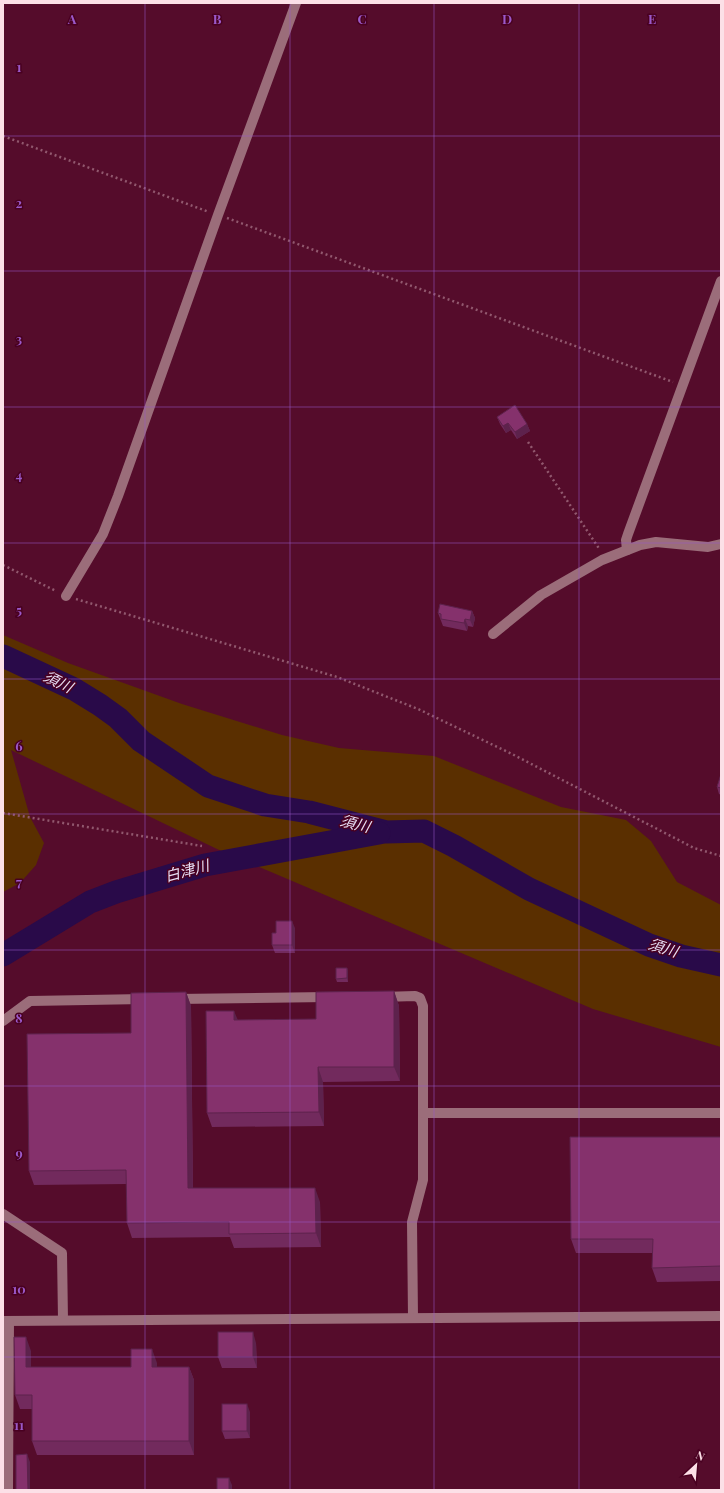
<svg xmlns="http://www.w3.org/2000/svg" width="724" height="1493" font-family="'Playfair Display','Noto Sans JP',serif">
<style>
.green{fill:#5a2f00}
.lines{fill:none;stroke-linecap:round;stroke-linejoin:round}
.river{stroke:#290a49;stroke-width:23}
.path{stroke:#91586e;stroke-width:2.5;stroke-dasharray:2 3;stroke-linecap:butt}
.minor{stroke:#9b6d7a;stroke-width:10}
.wall{fill:#722a5d}
.shaded-wall{fill:#5d224c}
.building{fill:#85316c;stroke:#5d224c}
.grid{fill:none;stroke:#9b59c9;stroke-width:1;stroke-opacity:0.55}
.labels{text-anchor:middle;stroke-width:3;stroke-linejoin:round;paint-order:stroke}
.water-label{font-size:15px;font-style:italic;fill:#e7dff7;stroke:#490021}
.grid-label{font-size:13px;text-anchor:middle;font-weight:bold;fill:#9b59c9;stroke:#490021;stroke-width:3;stroke-linejoin:round;paint-order:stroke}
</style>
<rect width="100%" height="100%" fill="#550c2b"/>
<!-- green -->
<polygon class="green" points="3,635 68,663 182,704 282,735 339,748 434,756 561,807 626,820 651,841 677,882 721,905 721,1047 593,1009 217,849 11,750 30,817 44,843 36,865 20,883 3,892"/>
<g class="lines">
<!-- river -->
<g class="river">
<polyline points="3,656 74,689 100,705 118,718 141,741 208,786 265,805 309,812 386,832 424,831 454,846 529,889 649,945 681,956 721,965"/>
<polyline points="3,955 90,902 116,892 205,865 379,833"/>
</g>
<!-- path -->
<g class="path">
<polyline points="3,136 209,212"/>
<polyline points="227,218 673,382"/>
<polyline points="528,442 600,550"/>
<polyline points="3,565 56,591"/>
<polyline points="76,599 337,677 418,709 512,754 694,848 721,856"/>
<polyline points="3,813 202,846"/>
</g>
<!-- minor -->
<g class="minor">
<polyline points="627,550 626,540 628,534 721,281"/>
<polyline points="66,596 103,534 118,496 218,215 296,3"/>
<polyline points="493,634 541,595 602,560 640,545 656,542 708,547 721,544"/>
<polyline points="382,997 415,996 420,998 423,1006 423,1180 412,1222 413,1317"/>
<polyline points="176,999 328,997"/>
<polyline points="3,1021 30,1001 144,999"/>
<polyline points="423,1113 721,1113"/>
<polyline points="3,1214 62,1253 63,1320"/>
<polyline points="3,1321 721,1316"/>
<polyline points="8,1490 9,1321"/>
</g>
</g>
<!-- wall -->
<g class="wall">
<polygon points="497,417 527,424 530,431 517,439 511,430 506,433 500,424"/>
<polygon points="472,611 475,618 473,627 468,626 467,631 443,626 438,613"/>
<polygon points="721,774 721,795 719,794 717,787"/>
<polygon points="295,928 295,953 275,953 272,945 276,933"/>
<polygon points="347,968 348,972 348,982 337,982 336,979"/>
<polygon points="394,991 399,1006 400,1081 323,1082 324,1126 212,1127 207,1113 238,1020 316,1019"/>
<polygon points="186,992 191,1006 193,1188 320,1202 321,1247 234,1248 230,1237 132,1238 127,1223 127,1184 34,1185 29,1171 131,1033"/>
<polygon points="721,1137 721,1281 657,1282 652,1268 653,1253 576,1253 571,1239"/>
<polygon points="256,1343 257,1368 222,1368 218,1357"/>
<polygon points="31,1351 31,1367 131,1367 157,1363 157,1367 189,1367 194,1380 194,1455 37,1455 32,1441 32,1409 20,1409 15,1395"/>
<polygon points="250,1412 250,1438 225,1439 222,1431"/>
</g>
<!-- shaded-wall -->
<g class="shaded-wall">
<polygon points="508,423 511,430 506,433 503,426"/>
<polygon points="527,424 530,431 517,439 515,432"/>
<polygon points="472,611 475,618 473,627 470,620"/>
<polygon points="465,619 468,626 467,631 464,623"/>
<polygon points="292,921 295,928 295,953 292,945"/>
<polygon points="347,968 348,972 348,982 347,978"/>
<polygon points="394,991 399,1006 400,1081 394,1067"/>
<polygon points="186,992 191,1006 193,1202 188,1188"/>
<polygon points="234,1011 240,1025 234,1020"/>
<polygon points="318,1067 323,1082 324,1126 319,1112"/>
<polygon points="315,1188 320,1202 321,1247 316,1233"/>
<polygon points="253,1332 256,1343 257,1368 253,1357"/>
<polygon points="26,1337 31,1351 31,1381 26,1367"/>
<polygon points="152,1349 157,1363 157,1380 152,1367"/>
<polygon points="189,1367 194,1380 194,1455 189,1441"/>
<polygon points="247,1404 250,1412 250,1438 247,1431"/>
<polygon points="27,1454 30,1462 30,1490 28,1490"/>
<polygon points="229,1478 232,1485 232,1490 229,1490"/>
</g>
<!-- building -->
<g class="building">
<polygon points="515,405 527,424 515,432 508,423 503,426 497,417"/>
<polygon points="440,604 472,611 470,620 465,619 464,623 441,619 441,614 438,613"/>
<polygon points="721,774 721,788 717,787"/>
<polygon points="276,921 292,921 292,945 272,945 272,933 276,933"/>
<polygon points="336,968 347,968 347,978 336,979"/>
<polygon points="394,991 394,1067 318,1067 319,1112 207,1113 206,1011 234,1011 234,1020 316,1019 316,992"/>
<polygon points="186,992 188,1188 315,1188 316,1233 229,1234 229,1222 127,1223 126,1170 29,1171 27,1034 131,1033 131,993"/>
<polygon points="570,1137 721,1137 721,1266 652,1268 653,1239 571,1239"/>
<rect x="218" y="1332" width="35" height="25"/>
<polygon points="14,1337 26,1337 26,1367 131,1367 131,1349 152,1349 152,1367 189,1367 189,1441 32,1441 32,1395 15,1395"/>
<rect x="222" y="1404" width="25" height="27"/>
<polygon points="27,1454 28,1490 16,1490 16,1455"/>
<rect x="217" y="1478" width="12" height="12"/>
</g>
<!-- grid -->
<path class="grid" d="M145 3V1490M290 3V1490M434 3V1490M579 3V1490M3 136H721M3 271H721M3 407H721M3 543H721M3 679H721M3 814H721M3 950H721M3 1086H721M3 1222H721M3 1357H721"/>
<g class="labels">
<!-- water labels -->
<g class="water-label">
<text transform="translate(58 682) rotate(26)" y="5">須川</text>
<text transform="translate(355 824) rotate(14)" y="5">須川</text>
<text transform="translate(187 871) rotate(-15)" y="5">白津川</text>
<text transform="translate(663 948) rotate(17)" y="5">須川</text>
</g>
</g>
<g class="grid-label">
<text x="72" y="24">A</text>
<text x="217" y="24">B</text>
<text x="362" y="24">C</text>
<text x="507" y="24">D</text>
<text x="652" y="24">E</text>
<text x="19" y="72">1</text>
<text x="19" y="208">2</text>
<text x="19" y="344">3</text>
<text x="19" y="480">4</text>
<text x="19" y="615">5</text>
<text x="19" y="751">6</text>
<text x="19" y="887">7</text>
<text x="19" y="1023">8</text>
<text x="19" y="1158">9</text>
<text x="19" y="1294">10</text>
<text x="19" y="1430">11</text>
</g>
<!-- border -->
<rect width="724" height="1493" fill="none" stroke="#fce0e7" stroke-width="8"/>
<!-- north arrow -->
<g transform="translate(696 1465) rotate(26)" stroke="#490021" stroke-width="3" paint-order="stroke">
<path d="M0-3L7 15L0 10L-7 15Z" fill="#fce0e7"/>
<text y="-6" font-size="11" font-weight="bold" text-anchor="middle" fill="#fce0e7">N</text>
</g>
</svg>
